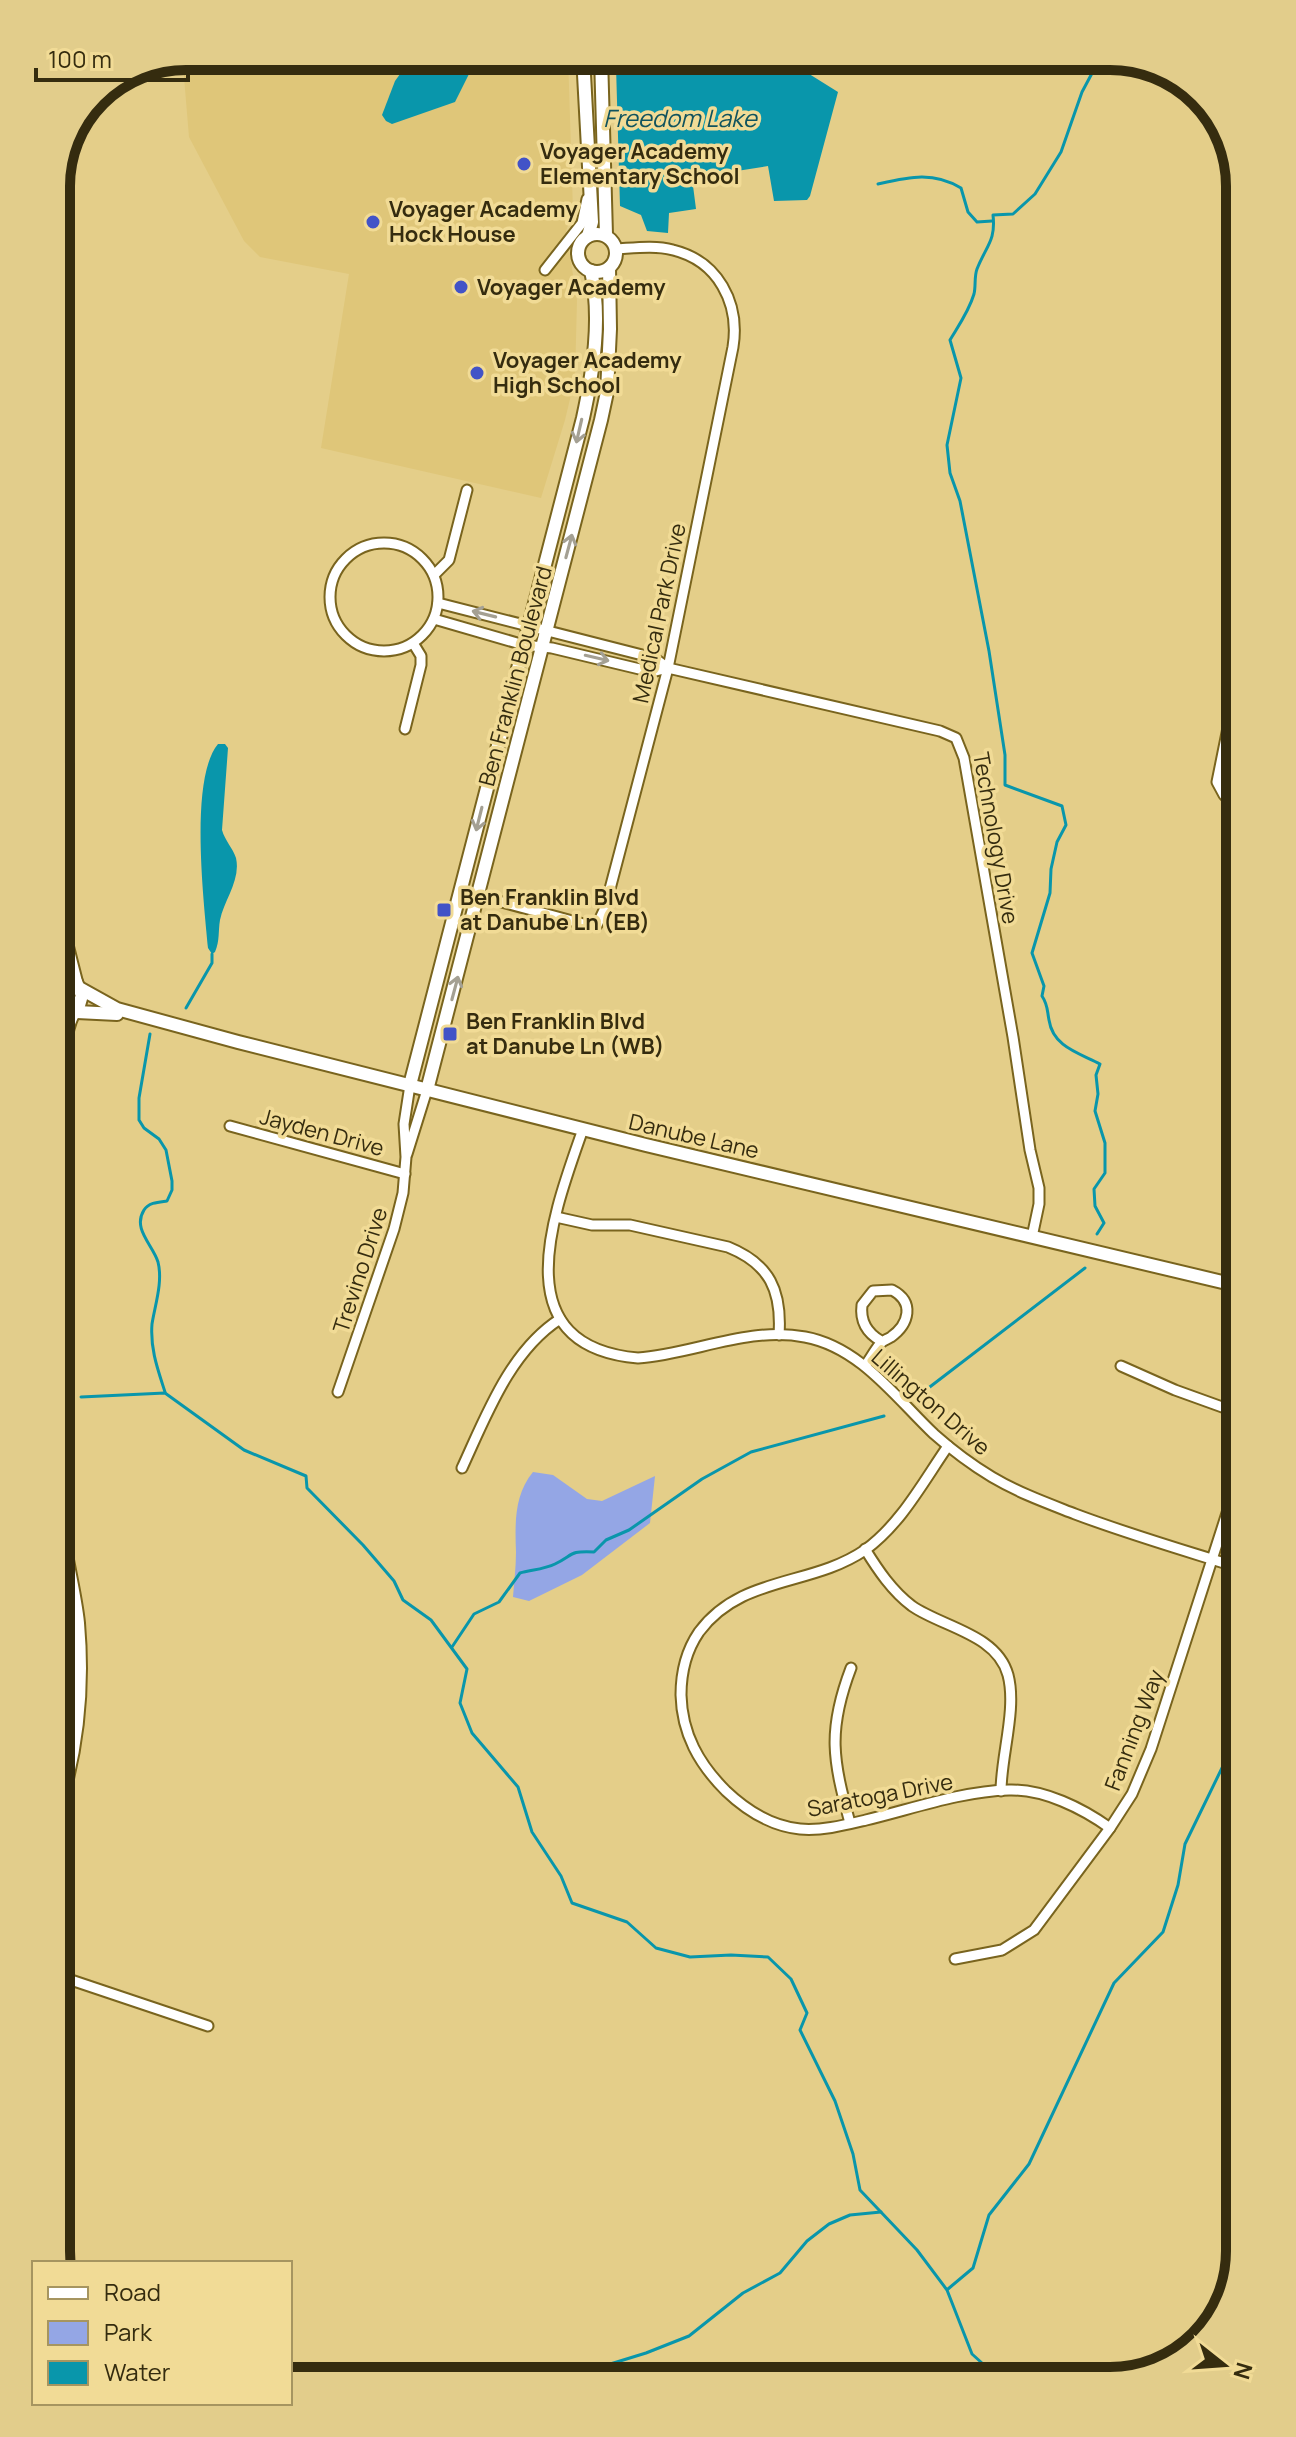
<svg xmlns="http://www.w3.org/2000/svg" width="1296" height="2437" font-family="Manrope,sans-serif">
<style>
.built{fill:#dfc679}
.green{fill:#94a6e5}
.water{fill:#0996ab}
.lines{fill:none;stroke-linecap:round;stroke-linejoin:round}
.stream{stroke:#0996ab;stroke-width:3}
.street-casing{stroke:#79641e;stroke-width:13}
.secondary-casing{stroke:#79641e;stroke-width:16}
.street{stroke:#fff;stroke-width:9}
.secondary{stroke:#fff;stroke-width:12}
.oneway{stroke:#a4a093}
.poi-dot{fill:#4253c7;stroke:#f1db96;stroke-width:3}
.labels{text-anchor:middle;stroke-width:7;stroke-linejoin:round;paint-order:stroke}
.poi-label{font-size:22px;font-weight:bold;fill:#352c0f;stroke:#f1db96;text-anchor:start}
.street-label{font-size:22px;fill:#352c0f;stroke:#f1db96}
.water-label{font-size:24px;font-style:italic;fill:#10535e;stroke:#f1db96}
.rim{fill:none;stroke:#352c0f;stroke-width:10}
</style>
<rect width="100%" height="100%" fill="#e4ce89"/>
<!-- built -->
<polygon class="built" points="186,56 568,56 573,211 566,231 577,300 575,378 565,420 541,498 321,448 349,274 260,257 244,241 189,137 184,77"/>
<!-- green -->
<path class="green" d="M533 1472 553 1475 587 1499 602 1501 655 1476 650 1523 582 1575 529 1601 513 1597C514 1583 516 1567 516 1552 515 1524 514 1495 533 1472Z"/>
<!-- water -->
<g class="water">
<polygon points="413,56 478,56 455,102 392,124 386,121 382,115 395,81"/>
<polygon points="715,56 791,56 798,67 838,92 810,196 807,200 774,201 768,166 692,178 696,209 669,213 668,233 647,231 641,215 620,206 616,66 624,62"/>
<path d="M218 744H225L228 748 222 830C225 841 233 848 236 858 241 880 224 900 220 920 218 932 220 940 215 952L212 954 208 948C204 902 189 779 218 744Z"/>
</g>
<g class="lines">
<!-- stream -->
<g class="stream">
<path d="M878 184C909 177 933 171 961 188L968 212 977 222 992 221"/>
<polyline points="186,1008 212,963 212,954"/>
<path d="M150 1034 139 1098V1120L144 1128 159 1139 166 1150 172 1181V1190L167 1201C160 1202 149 1202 144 1210 132 1229 153 1245 158 1262 163 1282 155 1305 152 1324 150 1349 158 1370 165 1392"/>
<path d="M1097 1234 1104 1223 1095 1206 1094 1189 1105 1173V1143L1095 1111 1098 1094 1096 1075 1100 1064C1079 1053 1053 1047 1049 1020 1047 1010 1048 1005 1042 996L1044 986 1032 953 1050 893 1051 869 1057 842 1066 825 1062 806 1005 785V755L989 651 960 501 950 473 947 445 961 378 950 340C959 325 969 311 974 294 976 286 974 277 977 269 986 246 996 241 993 215L1013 214 1035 194 1061 152 1082 92 1098 62 1105 56"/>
<polyline points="918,1396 1085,1268"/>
<polyline points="81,1397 165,1393 244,1450 306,1476 307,1488 363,1545 394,1581 403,1600 431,1620 467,1669 460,1703 472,1733 518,1787 532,1832 561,1876 572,1903 627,1922 656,1948 690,1957 731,1955 768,1957 791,1979 807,2013 800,2030 835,2101 853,2154 860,2190 917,2250 947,2290 972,2354 993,2373"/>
<path d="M452 1647 474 1614 499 1602 520 1573C531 1570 545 1569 555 1564 575 1554 568 1551 594 1552L606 1540 629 1530 702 1479 751 1452 884 1416"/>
<polyline points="948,2289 973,2268 989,2215 1029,2164 1114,1983 1163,1932 1178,1885 1185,1844 1238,1735"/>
<polyline points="568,2377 646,2353 689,2336 743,2293 780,2273 807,2241 829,2224 850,2215 881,2212"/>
</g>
<!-- street casing -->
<g class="street-casing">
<g id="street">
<polyline points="545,270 582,223 587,199"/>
<circle cx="384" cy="597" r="54"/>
<polyline points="434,575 449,560 467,490"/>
<polyline points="438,603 654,658 668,668 940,731 956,738 964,758 1013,1037 1030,1150 1039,1188 1039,1204 1032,1237"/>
<polyline points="434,619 524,645 552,648 652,672 668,668"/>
<polyline points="1233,703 1217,782 1224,795 1233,802"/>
<polyline points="405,729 421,665 421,656 413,643"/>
<path d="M461 891 591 926 597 925 605 908 668 668 733 347C740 303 718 261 673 250 655 245 634 248 616 249"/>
<polyline points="230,1126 405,1174"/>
<path d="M583 1129C554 1212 501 1346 638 1358 693 1354 749 1326 805 1337 860 1347 896 1398 934 1434 952 1450 972 1465 992 1477 1019 1493 1047 1503 1075 1514 1128 1534 1183 1550 1237 1567"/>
<polyline points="407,1154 427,1090"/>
<path d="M556 1217 592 1225H630L728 1247C770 1264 782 1291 779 1335"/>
<path d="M865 1366C870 1359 875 1350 880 1344 883 1340 886 1340 891 1337 909 1324 915 1302 892 1290L873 1291 862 1305C860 1321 867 1333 881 1341"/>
<polyline points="1121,1366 1175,1390 1236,1412"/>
<polyline points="338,1392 394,1229 403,1193 406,1157 404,1124 410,1085"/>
<path d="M948 1446C923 1482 901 1524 865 1550 811 1587 741 1575 699 1632 686 1651 681 1672 681 1695 682 1734 699 1764 726 1791 747 1811 771 1826 800 1829 822 1831 845 1825 866 1820 912 1809 962 1791 1009 1790 1044 1789 1082 1808 1110 1828"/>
<path d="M462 1468C486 1416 510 1351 560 1319"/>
<path d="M865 1549C878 1570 892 1591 912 1606 942 1627 997 1634 1008 1675 1017 1709 1001 1756 1001 1791"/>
<path d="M850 1823C833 1760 827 1731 851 1668"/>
<polyline points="955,1959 1002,1950 1034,1930 1110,1828 1132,1794 1151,1749 1236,1485"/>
<polyline points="65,1978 208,2026"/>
</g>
</g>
<!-- secondary casing -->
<g class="secondary-casing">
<g id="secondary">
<polyline points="583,56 592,222 588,236"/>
<polyline points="601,56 606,235"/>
<circle cx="597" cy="253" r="19"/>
<polyline points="59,828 64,901 60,952"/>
<polyline points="65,939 76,982"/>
<polyline points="60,977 76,982 82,995 77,1012 60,1019"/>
<polyline points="81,989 117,1009 238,1042 646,1145 1235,1285"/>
<polyline points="77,1012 117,1014"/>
<path d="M410 1085 583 418C593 372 602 318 591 271"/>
<polyline points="427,1090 601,420 607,392 610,329 609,268"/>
<path d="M62 1347C63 1300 66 1253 66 1206 66 1158 53 1057 72 1016"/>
<path d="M63 1537C67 1565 75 1594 78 1623 83 1680 79 1735 64 1790"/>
</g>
</g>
<!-- street -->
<use href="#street" class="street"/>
<!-- secondary -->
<use href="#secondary" class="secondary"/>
</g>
<!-- one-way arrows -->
<defs><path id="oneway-shaft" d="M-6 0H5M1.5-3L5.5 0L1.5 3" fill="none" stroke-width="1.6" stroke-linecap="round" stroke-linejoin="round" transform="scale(2)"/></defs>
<g class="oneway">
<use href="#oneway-shaft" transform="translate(579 431) rotate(103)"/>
<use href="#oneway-shaft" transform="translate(569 546) rotate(-75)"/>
<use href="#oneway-shaft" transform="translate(484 614) rotate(-166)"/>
<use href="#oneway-shaft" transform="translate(597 658) rotate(13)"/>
<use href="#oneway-shaft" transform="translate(479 819) rotate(104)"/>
<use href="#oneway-shaft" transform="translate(455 988) rotate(-75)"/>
</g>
<!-- markers -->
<g class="poi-dot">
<circle cx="524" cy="164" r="8"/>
<circle cx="373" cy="222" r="8"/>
<circle cx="461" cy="287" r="8"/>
<circle cx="477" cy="373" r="8"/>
<rect x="436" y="902" width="16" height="16" rx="4"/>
<rect x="442" y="1026" width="16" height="16" rx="4"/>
</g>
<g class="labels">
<!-- poi labels -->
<g class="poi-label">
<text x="540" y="159">Voyager Academy<tspan x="540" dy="25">Elementary School</tspan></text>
<text x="389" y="217">Voyager Academy<tspan x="389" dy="25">Hock House</tspan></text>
<text x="477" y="295">Voyager Academy</text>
<text x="493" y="368">Voyager Academy<tspan x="493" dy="25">High School</tspan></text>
<text x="460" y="905">Ben Franklin Blvd<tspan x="460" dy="25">at Danube Ln (EB)</tspan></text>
<text x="466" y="1029">Ben Franklin Blvd<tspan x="466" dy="25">at Danube Ln (WB)</tspan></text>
</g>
<!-- street labels -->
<g class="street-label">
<text transform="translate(659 613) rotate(-78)" y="8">Medical Park Drive</text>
<text transform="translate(515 676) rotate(-75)" y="8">Ben Franklin Boulevard</text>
<text transform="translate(996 838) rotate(80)" y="8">Technology Drive</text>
<text transform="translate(322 1132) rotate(15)" y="8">Jayden Drive</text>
<text transform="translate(694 1136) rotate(13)" y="8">Danube Lane</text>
<text transform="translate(360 1270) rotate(-72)" y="8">Trevino Drive</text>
<text transform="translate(931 1402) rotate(41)" y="8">Lillington Drive</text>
<text transform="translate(1134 1730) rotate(-69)" y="8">Fanning Way</text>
<text transform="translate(880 1795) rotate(-11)" y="8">Saratoga Drive</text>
</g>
<!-- water labels -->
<g class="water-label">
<text x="680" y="127">Freedom Lake</text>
</g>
</g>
<!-- crop -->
<path d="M0 0H1296V2437H0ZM186 70H1110A116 116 0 0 1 1226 186V2251A116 116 0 0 1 1110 2367H186A116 116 0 0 1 70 2251V186A116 116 0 0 1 186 70Z" fill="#e2cd8b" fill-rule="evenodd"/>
<path class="rim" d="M186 70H1110A116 116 0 0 1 1226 186V2251A116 116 0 0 1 1110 2367H186A116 116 0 0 1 70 2251V186A116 116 0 0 1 186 70Z"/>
<!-- legend -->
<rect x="32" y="2261" width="260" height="144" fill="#f1db96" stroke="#a69560" stroke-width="2"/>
<rect x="48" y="2287" width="40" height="12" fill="#ffffff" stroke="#a69560" stroke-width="2"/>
<text x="104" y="2301" font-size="24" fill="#352c0f">Road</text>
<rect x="48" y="2321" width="40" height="24" fill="#94a6e5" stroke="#a69560" stroke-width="2"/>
<text x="104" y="2341" font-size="24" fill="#352c0f">Park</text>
<rect x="48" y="2361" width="40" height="24" fill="#0996ab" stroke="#a69560" stroke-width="2"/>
<text x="104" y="2381" font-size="24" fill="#352c0f">Water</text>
<!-- north arrow -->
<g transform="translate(1224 2365) rotate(107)" stroke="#f1db96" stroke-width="6" paint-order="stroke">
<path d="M0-6L14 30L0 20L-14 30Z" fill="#352c0f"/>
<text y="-12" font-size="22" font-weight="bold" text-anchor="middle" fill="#352c0f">N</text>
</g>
<!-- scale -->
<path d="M36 68v12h152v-12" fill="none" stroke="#352c0f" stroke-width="4"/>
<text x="48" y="68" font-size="24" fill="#352c0f" stroke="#f1db96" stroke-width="6" paint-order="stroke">100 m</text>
</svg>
